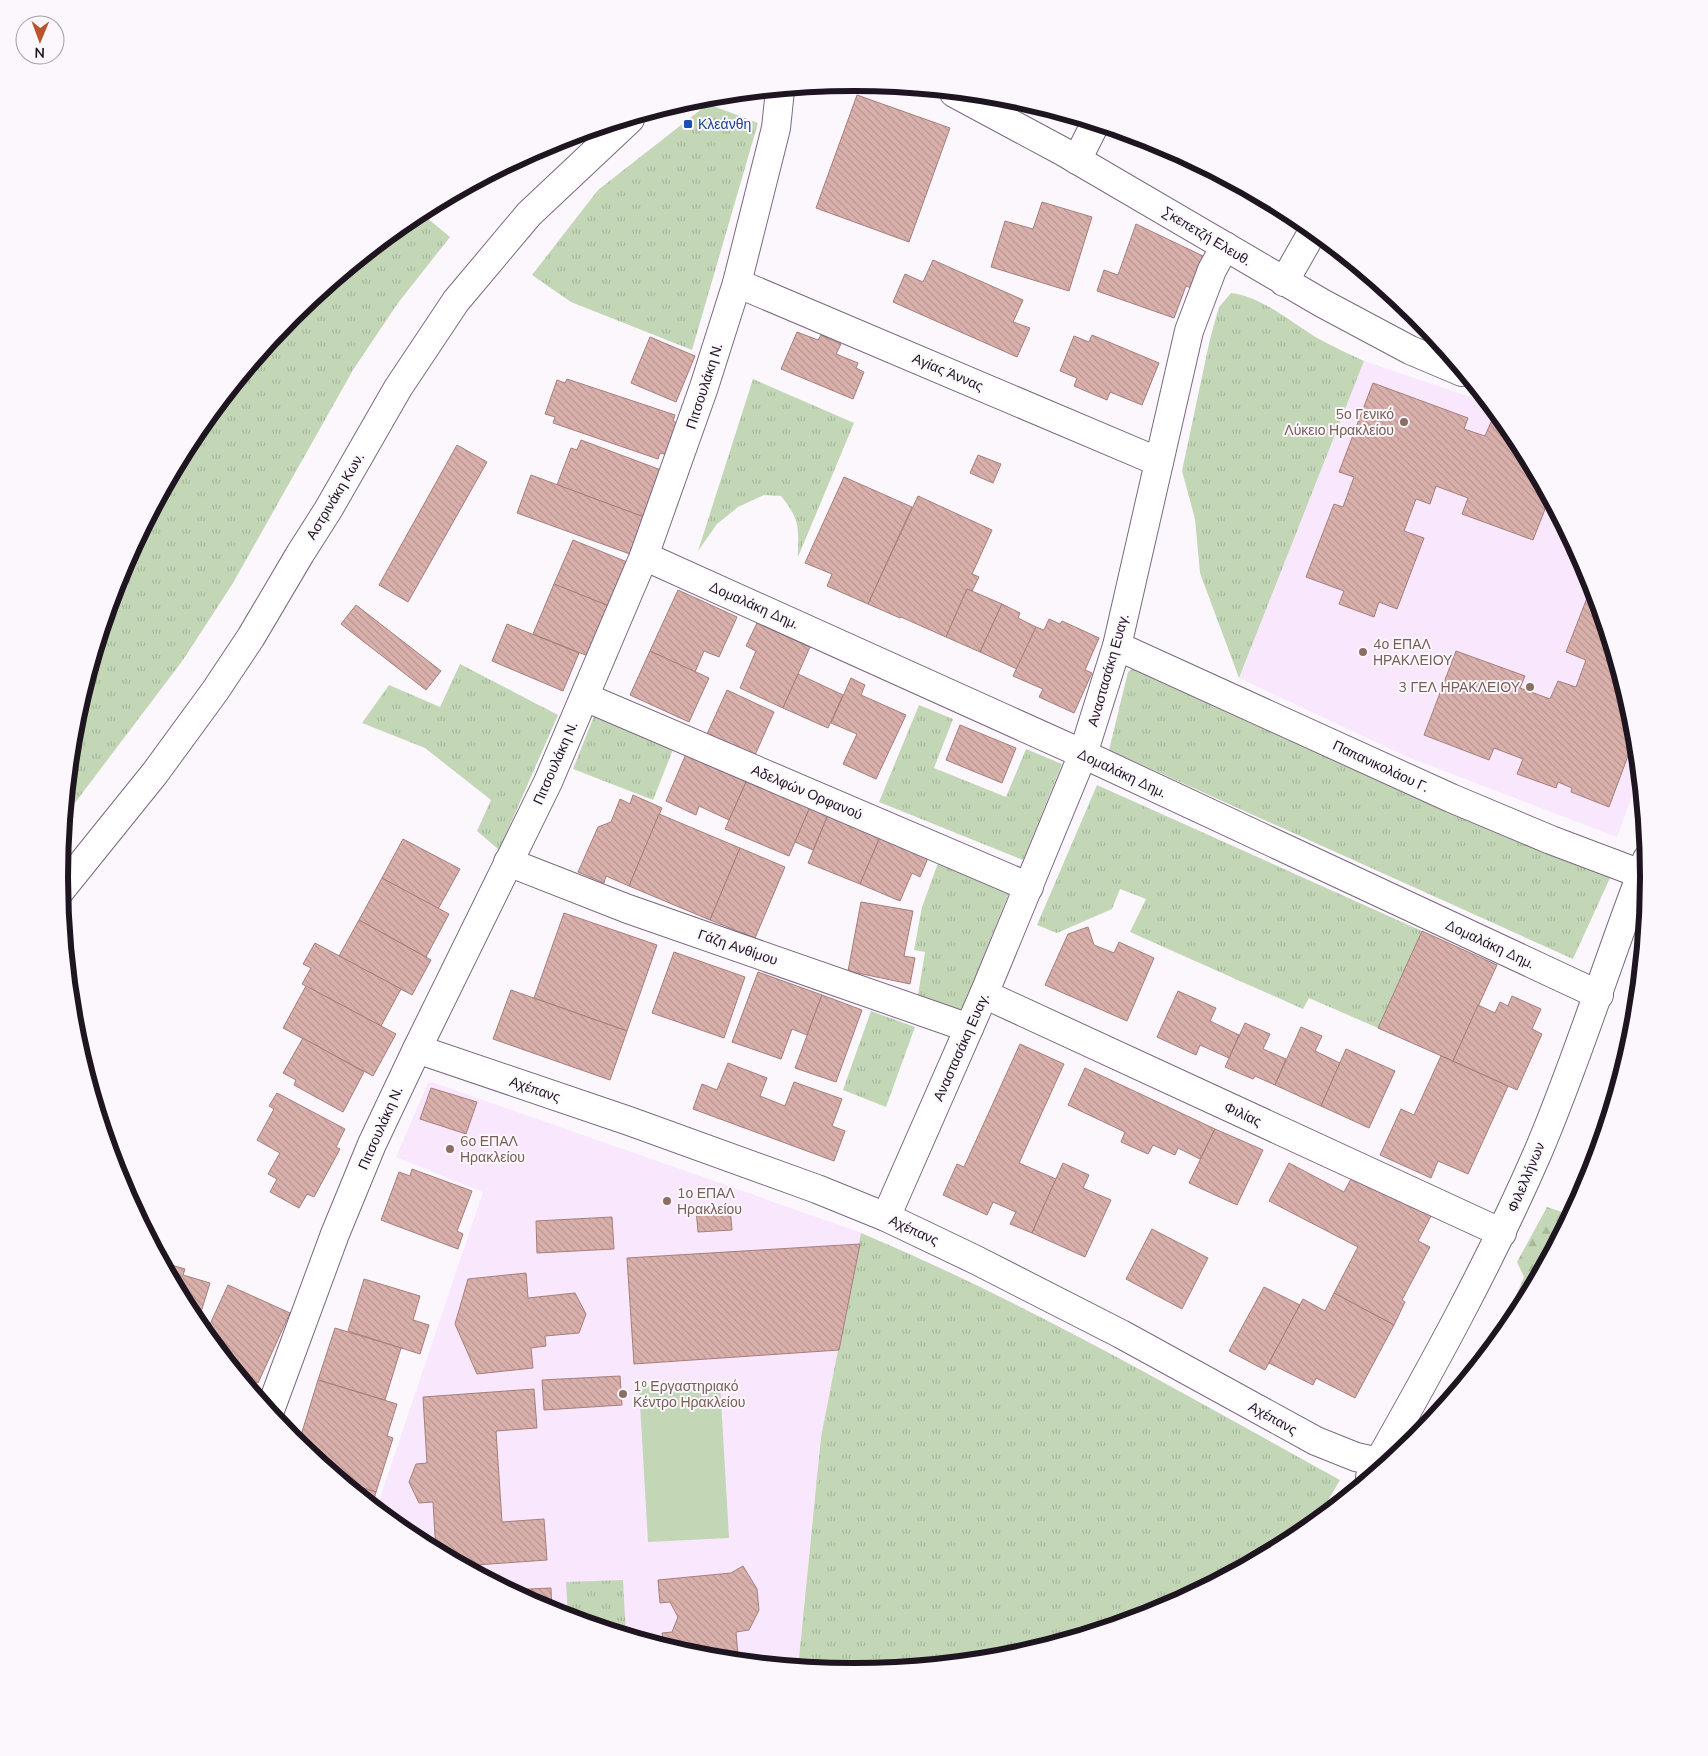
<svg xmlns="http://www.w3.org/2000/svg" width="1708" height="1756" font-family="'Nunito Sans',sans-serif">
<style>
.built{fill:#f8e7fd}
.grass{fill:url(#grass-tufts)}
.forest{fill:url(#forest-firs)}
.pitch{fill:#c3d7b7}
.building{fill:url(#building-back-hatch);stroke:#a67f7b}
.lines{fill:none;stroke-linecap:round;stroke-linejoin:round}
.street-casing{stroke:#7c6883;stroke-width:30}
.street{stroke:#fff;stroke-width:28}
.transit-dot{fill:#1a4fb4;stroke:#fbf7fd;stroke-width:2}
.education-dot{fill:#8d6e63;stroke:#fbf7fd;stroke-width:2}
.labels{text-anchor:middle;stroke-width:4;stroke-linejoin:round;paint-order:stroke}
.transit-label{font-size:14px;fill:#164399;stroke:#fbf7fd;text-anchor:start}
.street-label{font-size:14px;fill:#1e1520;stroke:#fbf7fd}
.education-label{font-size:14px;fill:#785e54;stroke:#fbf7fd;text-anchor:start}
.rim{fill:none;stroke:#1e1520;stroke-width:6}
</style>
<defs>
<pattern id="grass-tufts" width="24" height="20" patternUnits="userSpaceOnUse" patternTransform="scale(1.25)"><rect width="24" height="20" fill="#c3d7b7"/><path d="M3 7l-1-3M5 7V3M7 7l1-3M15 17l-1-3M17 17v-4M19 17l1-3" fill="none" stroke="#a7b89d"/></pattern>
<pattern id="forest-firs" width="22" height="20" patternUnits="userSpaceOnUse" patternTransform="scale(1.25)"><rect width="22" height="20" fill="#c3d7b7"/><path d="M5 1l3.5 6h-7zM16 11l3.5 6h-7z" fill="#a7b89d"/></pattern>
<pattern id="building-back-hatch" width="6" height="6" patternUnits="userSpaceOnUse" patternTransform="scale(1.25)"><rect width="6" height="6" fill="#d9b0ab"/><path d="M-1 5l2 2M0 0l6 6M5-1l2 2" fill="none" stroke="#ba9693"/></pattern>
</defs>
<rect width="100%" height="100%" fill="#fbf7fd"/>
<!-- built -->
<g class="built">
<polygon points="1364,361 1488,403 1515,436 1589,574 1634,723 1639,777 1617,837 1410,758 1239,678"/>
<polygon points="429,1081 862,1233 821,1437 798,1668 699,1658 549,1613 412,1539 376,1510 483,1192 396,1157"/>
</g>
<!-- grass -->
<g class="grass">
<polygon points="708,104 758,123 692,350 571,302 532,275 598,190"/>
<polygon points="420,212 450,237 398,303 353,370 233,583 183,660 65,816 74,723 119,573 193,436 292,315 412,217"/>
<path d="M1231 293C1263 297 1292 323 1319 339 1334 347 1349 354 1364 361L1239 678 1200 573 1195 519 1182 471 1210 339 1219 307Z"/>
<path d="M753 379 854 423 798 557C798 527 801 521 781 496L764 495 738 507 717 524 698 551Z"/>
<polygon points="1140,663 1610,878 1573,959 1109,750 1128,672"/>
<polygon points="460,664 558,715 499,850 477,831 491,800 425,748 362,723 389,685 440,707"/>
<polygon points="919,705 953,719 934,768 1006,797 1026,749 1062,764 1023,860 879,802"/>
<polygon points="594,716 674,747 653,800 573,769"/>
<polygon points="1097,785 1422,931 1378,1028 1309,998 1303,1009 1130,932 1146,899 1120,889 1112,909 1057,933 1037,925"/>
<polygon points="938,863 1009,893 962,1010 918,995 925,952 914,950 922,907"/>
<polygon points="871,1011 915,1027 886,1107 843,1090"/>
<path d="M861 1233C1026 1302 1184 1394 1340 1480L1315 1523 1296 1539 1158 1613 1009 1658 854 1673 798 1668 821 1437Z"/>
<polygon points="623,1580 626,1636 568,1618 566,1582"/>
</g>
<!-- forest -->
<polygon class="forest" points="1547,1207 1571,1215 1515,1320 1497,1342 1524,1277 1517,1262"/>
<!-- pitch -->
<polygon class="pitch" points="720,1383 729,1538 648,1542 639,1387"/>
<!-- building -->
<g class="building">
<polygon points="857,95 950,128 909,242 816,208"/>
<polygon points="1042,202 1092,217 1069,291 991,267 1005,221 1033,229"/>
<polygon points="1136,224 1205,257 1194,289 1186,286 1174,318 1097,291 1104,270 1118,275"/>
<polygon points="933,260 1023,300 1013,322 1030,328 1017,357 893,302 905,274 923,282"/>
<polygon points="797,332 818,340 821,335 841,344 836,354 858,363 856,368 864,372 853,399 781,369"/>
<polygon points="1092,335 1159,363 1142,405 1110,392 1107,400 1074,386 1077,378 1060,371 1074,336 1089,342"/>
<polygon points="650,337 695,356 676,402 631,383"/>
<polygon points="567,379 675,415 673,421 679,424 668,455 660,453 658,459 553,423 555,417 545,414 557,380 565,383"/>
<polygon points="1373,383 1468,418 1464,429 1485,436 1491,422 1509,429 1515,436 1549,499 1533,540 1462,514 1468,498 1436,486 1430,504 1416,499 1404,531 1424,538 1397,609 1379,602 1374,617 1339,604 1344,591 1306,577 1334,504 1343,507 1354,477 1339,472"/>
<polygon points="581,440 661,470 644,517 557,485 571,448 577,450"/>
<polygon points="457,445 487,462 408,602 379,585"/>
<polygon points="978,455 1001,464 993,483 970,473"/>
<polygon points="531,475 644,517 630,554 517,513"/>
<polygon points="844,477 912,507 868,604 827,586 832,574 805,563"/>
<polygon points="918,496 992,530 972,574 979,577 972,591 967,589 946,637 901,617 900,618 868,604"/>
<polygon points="573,540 632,564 614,608 554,584"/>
<polygon points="554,584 614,608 593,658 533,634"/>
<polygon points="1592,585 1634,723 1635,737 1609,807 1571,792 1572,788 1558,782 1556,788 1517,774 1523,759 1494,748 1489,760 1424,735 1456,651 1525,676 1520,688 1550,699 1558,681 1576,687 1586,660 1566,652"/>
<polygon points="967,589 1002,604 980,652 946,637"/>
<polygon points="678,590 737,617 719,657 704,651 695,672 650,651"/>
<polygon points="1002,604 1020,613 1018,618 1036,627 1017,669 980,652"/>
<polygon points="356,605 441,671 426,690 341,624"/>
<polygon points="1049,619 1060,624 1062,621 1099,638 1085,670 1092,673 1074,713 1039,697 1043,689 1013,676 1036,627 1044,630"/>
<polygon points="757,623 810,647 783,708 740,688 756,651 746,646"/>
<polygon points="507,624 579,653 563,691 492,661"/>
<polygon points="650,651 709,678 689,722 630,695"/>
<polygon points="798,674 843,695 828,728 783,708"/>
<polygon points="851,678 865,685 861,695 906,715 876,779 843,764 857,734 831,723"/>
<polygon points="727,690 774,712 755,755 707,734"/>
<polygon points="960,725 1016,748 1002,783 946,760"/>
<polygon points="686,754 747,780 729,820 699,806 696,815 666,801"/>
<polygon points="747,780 810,807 789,856 725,829"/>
<polygon points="633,795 662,808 629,886 606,876 604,883 578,872 598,827 611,822 620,799 630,804"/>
<polygon points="810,807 828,815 813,850 795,842"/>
<polygon points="659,814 740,848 710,920 629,886"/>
<polygon points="828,815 880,837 860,884 808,863"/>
<polygon points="880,837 928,858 920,877 912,873 900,901 860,884"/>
<polygon points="403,839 460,869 438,909 382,878"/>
<polygon points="740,848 785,867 755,938 710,920"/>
<polygon points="382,878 449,914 426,957 359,920"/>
<polygon points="861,902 913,911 904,956 915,958 910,984 848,971"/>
<polygon points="564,913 657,945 627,1031 534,998"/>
<polygon points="359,920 431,960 412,995 339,956"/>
<polygon points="1088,927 1094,945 1114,953 1119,942 1154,958 1127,1021 1045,985 1068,934"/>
<polygon points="1422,931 1497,965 1453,1061 1378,1028"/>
<polygon points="315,943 401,989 381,1026 302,984 311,968 303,964"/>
<polygon points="674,952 745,977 724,1038 652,1013"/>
<polygon points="758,972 822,995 807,1035 792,1029 781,1059 732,1042"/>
<polygon points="306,986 396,1034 373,1076 283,1028"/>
<polygon points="511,990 627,1031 610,1080 493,1039"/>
<polygon points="1178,991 1216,1008 1210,1021 1239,1035 1229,1058 1200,1045 1196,1055 1157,1037"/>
<polygon points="822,995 862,1010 836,1082 795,1068"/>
<polygon points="1512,996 1541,1009 1532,1029 1542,1034 1517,1090 1453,1061 1478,1005 1495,1013 1500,1002 1508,1006"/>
<polygon points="1245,1023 1270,1034 1263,1049 1286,1059 1275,1085 1255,1076 1253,1079 1225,1067"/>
<polygon points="1301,1027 1322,1036 1315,1051 1340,1063 1321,1106 1275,1085"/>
<polygon points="303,1038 364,1072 343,1112 294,1085 296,1080 283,1073"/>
<polygon points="1020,1044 1064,1064 1019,1163 1056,1179 1032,1233 1010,1224 1016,1212 993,1202 987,1215 943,1195 957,1164 964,1167"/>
<polygon points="1346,1049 1395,1071 1369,1128 1321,1106"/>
<polygon points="1441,1056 1508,1086 1468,1174 1438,1161 1431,1178 1380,1155 1401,1109 1414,1115"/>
<polygon points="728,1063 767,1078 760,1096 785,1106 794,1082 842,1099 832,1126 845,1131 834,1161 693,1109 702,1084 717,1090"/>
<polygon points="1085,1068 1215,1129 1200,1159 1178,1148 1175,1155 1153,1145 1148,1154 1121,1142 1125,1132 1068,1105"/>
<polygon points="431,1088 477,1102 466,1134 420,1119"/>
<polygon points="277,1093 345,1129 336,1147 340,1149 314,1197 307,1194 299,1208 270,1192 277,1179 268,1174 280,1153 257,1140 274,1109 269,1106"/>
<polygon points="1215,1129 1263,1150 1237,1205 1189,1183"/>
<polygon points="1063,1163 1089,1175 1083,1188 1111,1200 1085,1257 1032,1233"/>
<polygon points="1289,1163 1344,1192 1353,1175 1431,1216 1418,1241 1430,1247 1402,1300 1405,1302 1394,1325 1334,1293 1358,1247 1269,1201"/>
<polygon points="412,1169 472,1191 457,1231 463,1234 458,1249 381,1220 399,1172 410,1176"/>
<polygon points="730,1207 732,1230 698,1232 696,1209"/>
<polygon points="612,1217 614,1249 537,1253 536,1221"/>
<polygon points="1152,1229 1208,1258 1182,1309 1126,1279"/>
<polygon points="860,1244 839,1350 634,1364 627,1258"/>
<polygon points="168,1264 185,1269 183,1275 210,1283 197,1325 164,1267 167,1268"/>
<polygon points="526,1273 528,1298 575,1293 586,1314 579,1333 545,1336 546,1346 531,1348 533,1368 477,1374 455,1324 468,1279"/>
<polygon points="364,1279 420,1296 413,1320 429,1325 420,1354 348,1331"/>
<polygon points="228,1285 290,1313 258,1383 237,1374 205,1335"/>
<polygon points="1264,1287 1300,1305 1265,1370 1229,1351"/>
<polygon points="1334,1293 1394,1325 1355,1398 1316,1378 1313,1385 1269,1363 1303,1299 1325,1311"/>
<polygon points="335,1328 401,1348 385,1400 318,1380"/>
<polygon points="620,1376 622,1405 544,1410 542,1380"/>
<polygon points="318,1380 397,1404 387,1436 393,1438 376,1492 341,1481 298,1445"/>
<polygon points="246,1385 263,1393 260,1401"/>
<polygon points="534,1389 537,1428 496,1431 502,1522 544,1519 547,1560 462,1566 436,1552 433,1502 419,1503 409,1482 416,1464 427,1463 423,1397"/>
<polygon points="341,1481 376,1492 372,1506"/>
<polygon points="743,1566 757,1589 759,1610 749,1630 736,1632 738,1656 699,1658 664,1647 662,1633 672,1632 678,1617 670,1602 660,1603 658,1580 731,1573"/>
<polygon points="551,1588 552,1613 507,1590"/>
</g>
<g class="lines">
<!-- street casing -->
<g class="street-casing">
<g id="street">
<polyline points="954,93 1062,151 1322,303 1410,350 1462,372"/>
<polyline points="1077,160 1095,124"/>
<polyline points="1284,282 1313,231"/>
<polyline points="737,283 1159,462"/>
<polyline points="644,556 1083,754 1599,995"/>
<polyline points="1117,646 1451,798 1551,840 1649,877"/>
<polyline points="585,697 1029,887"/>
<polyline points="508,862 628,909 969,1028"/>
<polyline points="60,891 155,773 215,691 251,637 300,554 328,510 398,388 456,301 529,214 630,119"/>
<polyline points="984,994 1502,1233"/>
<polyline points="417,1049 629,1121 817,1189 886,1217 976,1260 1121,1334 1316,1441 1356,1457 1388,1464"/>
<polyline points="886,1217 984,994 1083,754 1117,646 1189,331 1212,270 1225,246"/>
<polyline points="269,1413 335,1234 372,1144 417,1049 548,782 644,556 704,387 737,283 776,128 780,90"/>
<path d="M1370 1477C1430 1371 1489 1265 1538 1152 1579 1056 1609 956 1647 859"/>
</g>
</g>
<!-- street -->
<use href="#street" class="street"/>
</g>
<!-- markers -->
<rect class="transit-dot" x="683" y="119" width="10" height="10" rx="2.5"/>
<g class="education-dot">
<circle cx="1404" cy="422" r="5"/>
<circle cx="1363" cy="652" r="5"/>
<circle cx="1530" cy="687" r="5"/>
<circle cx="450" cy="1149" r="5"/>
<circle cx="667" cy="1201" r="5"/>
<circle cx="623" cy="1394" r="5"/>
</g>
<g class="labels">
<!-- transit labels -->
<g class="transit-label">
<text x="698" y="129">Κλεάνθη</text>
</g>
<!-- street labels -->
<g class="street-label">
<text transform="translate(1207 236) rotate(31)" y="5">Σκεπετζή Ελευθ.</text>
<text transform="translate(948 372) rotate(23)" y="5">Αγίας Άννας</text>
<text transform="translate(704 386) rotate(-72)" y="5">Πιτσουλάκη Ν.</text>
<text transform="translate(335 496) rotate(-59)" y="5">Αστρινάκη Κων.</text>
<text transform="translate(754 605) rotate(24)" y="5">Δομαλάκη Δημ.</text>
<text transform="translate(1108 670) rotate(-74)" y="5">Αναστασάκη Ευαγ.</text>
<text transform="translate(555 763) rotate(-66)" y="5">Πιτσουλάκη Ν.</text>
<text transform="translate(1381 766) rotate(25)" y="5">Παπανικολάου Γ.</text>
<text transform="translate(1122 773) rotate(25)" y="5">Δομαλάκη Δημ.</text>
<text transform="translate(807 792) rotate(23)" y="5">Αδελφών Ορφανού</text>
<text transform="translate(1490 944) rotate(25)" y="5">Δομαλάκη Δημ.</text>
<text transform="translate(738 947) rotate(19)" y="5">Γάζη Ανθίμου</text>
<text transform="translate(961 1047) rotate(-66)" y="5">Αναστασάκη Ευαγ.</text>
<text transform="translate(535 1089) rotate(19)" y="5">Αχέπανς</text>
<text transform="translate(1243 1114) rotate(25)" y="5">Φιλίας</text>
<text transform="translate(380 1128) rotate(-66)" y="5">Πιτσουλάκη Ν.</text>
<text transform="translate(1526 1177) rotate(-67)" y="5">Φιλελλήνων</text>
<text transform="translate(914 1230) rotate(25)" y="5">Αχέπανς</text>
<text transform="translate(1273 1418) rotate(29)" y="5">Αχέπανς</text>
</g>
<!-- education labels -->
<g class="education-label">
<text x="1394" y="419" text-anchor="end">5ο Γενικό<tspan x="1394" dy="16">Λύκειο Ηρακλείου</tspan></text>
<text x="1373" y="649">4ο ΕΠΑΛ<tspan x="1373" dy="16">ΗΡΑΚΛΕΙΟΥ</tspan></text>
<text x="1520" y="692" text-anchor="end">3 ΓΕΛ ΗΡΑΚΛΕΙΟΥ</text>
<text x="460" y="1146">6ο ΕΠΑΛ<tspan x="460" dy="16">Ηρακλείου</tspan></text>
<text x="677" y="1198">1ο ΕΠΑΛ<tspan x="677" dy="16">Ηρακλείου</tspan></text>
<text x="633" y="1391">1⁰ Εργαστηριακό<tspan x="633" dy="16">Κέντρο Ηρακλείου</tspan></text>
</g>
</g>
<!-- crop -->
<path d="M0 0H1708V1756H0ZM68 877a786 786 0 1 1 1572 0a786 786 0 1 1-1572 0Z" fill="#fbf7fd" fill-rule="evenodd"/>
<path class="rim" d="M68 877a786 786 0 1 1 1572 0a786 786 0 1 1-1572 0Z"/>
<!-- north arrow -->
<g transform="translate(40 40) rotate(181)"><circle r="24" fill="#fbf7fd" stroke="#a39da5"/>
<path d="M0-4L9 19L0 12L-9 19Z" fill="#bb542c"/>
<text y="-8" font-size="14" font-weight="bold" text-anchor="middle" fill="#1e1520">N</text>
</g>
</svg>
